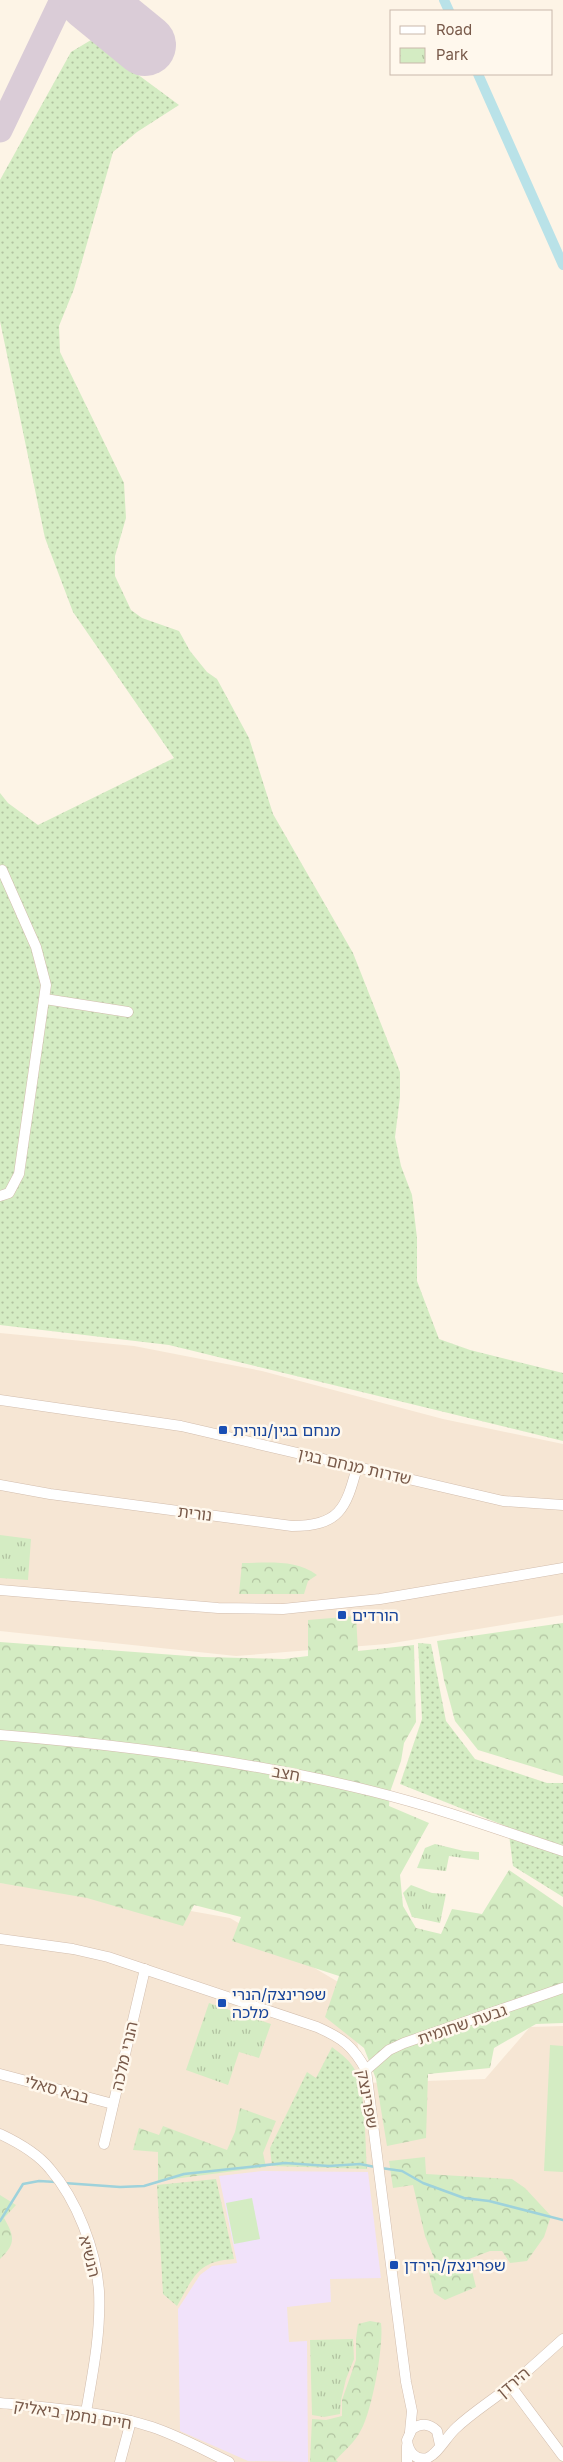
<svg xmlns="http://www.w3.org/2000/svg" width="563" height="2462" font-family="Inter,'Noto Sans Hebrew',sans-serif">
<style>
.residential{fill:#f6e6d4}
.education{fill:#f1e2fa}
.grass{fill:url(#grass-dots)}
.forest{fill:url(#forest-crowns)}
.park{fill:url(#park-tufts)}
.pitch{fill:#d4ecc3}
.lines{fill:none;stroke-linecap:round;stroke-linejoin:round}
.stream{stroke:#9ed2db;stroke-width:2.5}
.canal{stroke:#b9e2e8;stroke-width:10}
.taxiway{stroke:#daccd7;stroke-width:25}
.runway{stroke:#daccd7;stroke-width:62}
.minor-casing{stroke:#d2bdad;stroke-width:11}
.minor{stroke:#fff;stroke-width:10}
.transit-dot{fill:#1a4fb4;stroke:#fff8ed;stroke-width:2}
.labels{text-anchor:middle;stroke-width:5;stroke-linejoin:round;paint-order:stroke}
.transit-label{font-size:16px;fill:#164399;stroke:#fff8ed;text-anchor:start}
.street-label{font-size:16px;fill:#785949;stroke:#fff8ed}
</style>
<defs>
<pattern id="grass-dots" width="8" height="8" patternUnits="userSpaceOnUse" patternTransform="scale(1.25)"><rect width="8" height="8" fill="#d4ecc3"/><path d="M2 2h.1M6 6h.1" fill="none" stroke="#b1c2a0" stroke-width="1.8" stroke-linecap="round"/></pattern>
<pattern id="forest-crowns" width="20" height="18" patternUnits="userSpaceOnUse" patternTransform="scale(1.25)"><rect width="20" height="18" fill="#d4ecc3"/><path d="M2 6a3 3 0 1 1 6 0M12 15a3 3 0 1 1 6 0" fill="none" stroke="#b1c2a0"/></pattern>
<pattern id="park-tufts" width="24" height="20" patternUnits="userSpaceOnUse" patternTransform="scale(1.25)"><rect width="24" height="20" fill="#d4ecc3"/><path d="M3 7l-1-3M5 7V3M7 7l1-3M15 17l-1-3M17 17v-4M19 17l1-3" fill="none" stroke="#b1c2a0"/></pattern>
</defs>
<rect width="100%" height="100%" fill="#fdf4e6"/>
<!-- residential -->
<g class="residential">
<polygon points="0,1333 134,1346 262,1371 443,1419 563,1444 563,1615 387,1644 236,1656 0,1631"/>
<polygon points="0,1883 68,1889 230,1918 345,1986 366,2083 485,2079 530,2027 563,2026 563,2462 0,2462"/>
</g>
<!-- education -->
<polygon class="education" points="262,2171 368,2172 381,2278 330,2279 331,2302 287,2307 289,2342 307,2341 308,2462 248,2461 180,2431 178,2309 200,2275 212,2266 237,2263 219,2176"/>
<!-- grass -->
<g class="grass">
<polygon points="91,40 179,105 137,132 113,152 74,289 59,326 60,352 124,483 126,518 115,556 115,576 131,610 142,618 179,631 190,651 207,672 217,679 249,738 273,814 353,953 400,1072 400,1097 395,1137 401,1166 412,1195 417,1238 417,1281 439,1339 470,1350 563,1373 563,1441 169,1345 0,1325 0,793 8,803 38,825 174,758 73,612 45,538 0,321 0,180 71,52"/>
<polygon points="418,1643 431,1644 446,1721 475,1759 547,1783 563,1783 563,1897 513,1866 508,1827 400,1784 422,1719"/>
<path d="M332 2047C341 2054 351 2061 356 2072 366 2095 365 2143 367 2169L272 2166 270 2148 307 2072 316 2078Z"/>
<path d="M216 2179 234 2259C197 2261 194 2277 177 2306L163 2294 157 2185Z"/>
</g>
<!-- forest -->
<g class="forest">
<path d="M242 1563C268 1563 295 1559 317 1575L308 1581 304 1594H239Z"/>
<polygon points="356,1616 358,1651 414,1645 416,1722 404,1743 401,1761 390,1792 389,1806 429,1823 400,1875 403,1906 416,1928 441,1934 452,1909 482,1914 509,1870 563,1907 563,2023 536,2024 494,2048 490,2068 428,2074 426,2138 387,2146 376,2079 364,2048 325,2017 339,1976 232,1941 241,1917 194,1905 183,1926 87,1898 0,1883 0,1642 202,1657 284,1659 308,1656 308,1620"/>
<polygon points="563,1623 563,1776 478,1750 455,1721 444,1680 437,1641"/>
<polygon points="240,2108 276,2121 263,2153 266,2167 158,2181 158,2152 133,2150 139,2128 159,2135 163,2126 227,2150 235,2132"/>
<polygon points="425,2157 426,2174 512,2179 525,2188 551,2216 544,2237 527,2261 510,2263 502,2251 490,2251 469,2259 476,2287 445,2300 434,2293 428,2269 436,2263 425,2236 413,2185 393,2188 389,2161"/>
<path d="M0 2195 16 2205 4 2218C14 2236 17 2243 0 2259Z"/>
<path d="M370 2321 381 2323C384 2345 372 2411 361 2430 356 2441 344 2451 336 2460L338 2462H310L312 2419 326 2420 342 2416V2400L356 2360V2339L358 2324Z"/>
</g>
<!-- park -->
<g class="park">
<polygon points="0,1535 31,1539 28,1580 0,1578"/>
<polygon points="435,1844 464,1851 479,1852 479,1860 449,1856 446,1871 417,1868 425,1848"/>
<polygon points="411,1885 432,1893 446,1894 440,1923 412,1917 403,1893"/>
<polygon points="209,2003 271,2024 259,2058 239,2052 228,2085 186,2070"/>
<polygon points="353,2339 354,2359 346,2379 341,2400 340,2414 324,2417 312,2415 310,2340"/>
</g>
<!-- pitch -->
<g class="pitch">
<polygon points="550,2045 563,2046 563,2172 544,2171"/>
<polygon points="252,2198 260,2239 234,2244 226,2203"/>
</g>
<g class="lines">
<!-- stream -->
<g class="stream">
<polyline points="381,2168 402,2171 423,2183 464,2198 489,2201 563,2220"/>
<polyline points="64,2183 120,2187 144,2186 184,2174 285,2163 329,2166 360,2164 375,2167"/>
<polyline points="0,2221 23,2184 39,2181 56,2182"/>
</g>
<!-- canal -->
<g class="canal">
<polyline points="444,0 449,11"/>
<polyline points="478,74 563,265"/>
</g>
<!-- taxiway -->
<polyline class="taxiway" points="0,130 62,0"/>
<!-- runway -->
<polyline class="runway" points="90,0 145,45"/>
<!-- minor casing -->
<g class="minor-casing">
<g id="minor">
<polyline points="45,999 128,1012"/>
<polyline points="0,1196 9,1193 19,1174 46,985 36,947 2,870"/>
<polyline points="0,1400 181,1426 503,1501 563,1505"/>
<path d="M0 1485 50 1494 292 1526C339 1526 346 1509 357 1467"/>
<polyline points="0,1590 218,1608 283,1609 380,1599 563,1568"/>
<path d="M0 1735C124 1745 250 1761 371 1791 436 1807 500 1830 563 1851"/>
<path d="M0 1939 73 1949 108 1957 317 2027C342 2038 353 2046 366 2070L406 2382 412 2411 410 2432"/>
<polyline points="366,2070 389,2050 404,2043 563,1988"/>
<polyline points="0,2074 113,2104"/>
<path d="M0 2134C17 2142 38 2154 50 2169 77 2200 96 2250 99 2291 101 2332 93 2372 86 2412"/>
<polyline points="104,2144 145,1969"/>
<polyline points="510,2385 563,2456"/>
<path d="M0 2403C51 2408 103 2411 152 2427 179 2436 204 2450 229 2462"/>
<path d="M440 2445 437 2431C429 2423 421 2423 412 2429L407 2440C408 2451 415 2461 427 2458 437 2455 447 2436 456 2428 473 2412 493 2400 511 2385 529 2370 546 2354 563 2339"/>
<polyline points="120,2462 131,2421"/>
<polyline points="407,2462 407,2446"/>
</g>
</g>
<!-- minor -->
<use href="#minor" class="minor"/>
</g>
<!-- markers -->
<g class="transit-dot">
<rect x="218" y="1425" width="10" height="10" rx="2.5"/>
<rect x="337" y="1610" width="10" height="10" rx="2.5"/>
<rect x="217" y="1998" width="10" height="10" rx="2.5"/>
<rect x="389" y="2260" width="10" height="10" rx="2.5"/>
</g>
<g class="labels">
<!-- transit labels -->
<g class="transit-label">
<text x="233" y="1436">מנחם בגין/נורית</text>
<text x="352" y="1621">הורדים</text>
<text x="232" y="2000">שפרינצק/הנרי<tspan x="232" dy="18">מלכה</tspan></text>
<text x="404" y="2271">שפרינצק/הירדן</text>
</g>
<!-- street labels -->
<g class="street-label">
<text transform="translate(355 1466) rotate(13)" y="6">שדרות מנחם בגין</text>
<text transform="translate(195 1513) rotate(7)" y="6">נורית</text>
<text transform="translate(286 1773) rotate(10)" y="6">חצב</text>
<text transform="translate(462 2024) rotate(-19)" y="6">גבעת שחומית</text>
<text transform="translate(124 2056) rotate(-77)" y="6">הנרי מלכה</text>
<text transform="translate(57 2089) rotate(15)" y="6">בבא סאלי</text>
<text transform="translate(368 2099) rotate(80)" y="6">שפרינצק</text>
<text transform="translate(90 2256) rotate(75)" y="6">הנשיא</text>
<text transform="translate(513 2382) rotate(-40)" y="6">הירדן</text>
<text transform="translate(73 2414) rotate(9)" y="6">חיים נחמן ביאליק</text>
</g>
</g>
<!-- legend -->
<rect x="390" y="10" width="162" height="65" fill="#fff8ed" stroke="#c9b8ab"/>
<rect x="400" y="26" width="25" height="8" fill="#ffffff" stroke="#c9b8ab"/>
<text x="436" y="35" font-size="15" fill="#785949">Road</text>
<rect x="400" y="48" width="25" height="15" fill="url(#park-tufts)" stroke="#c9b8ab"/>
<text x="436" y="60" font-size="15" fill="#785949">Park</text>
</svg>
